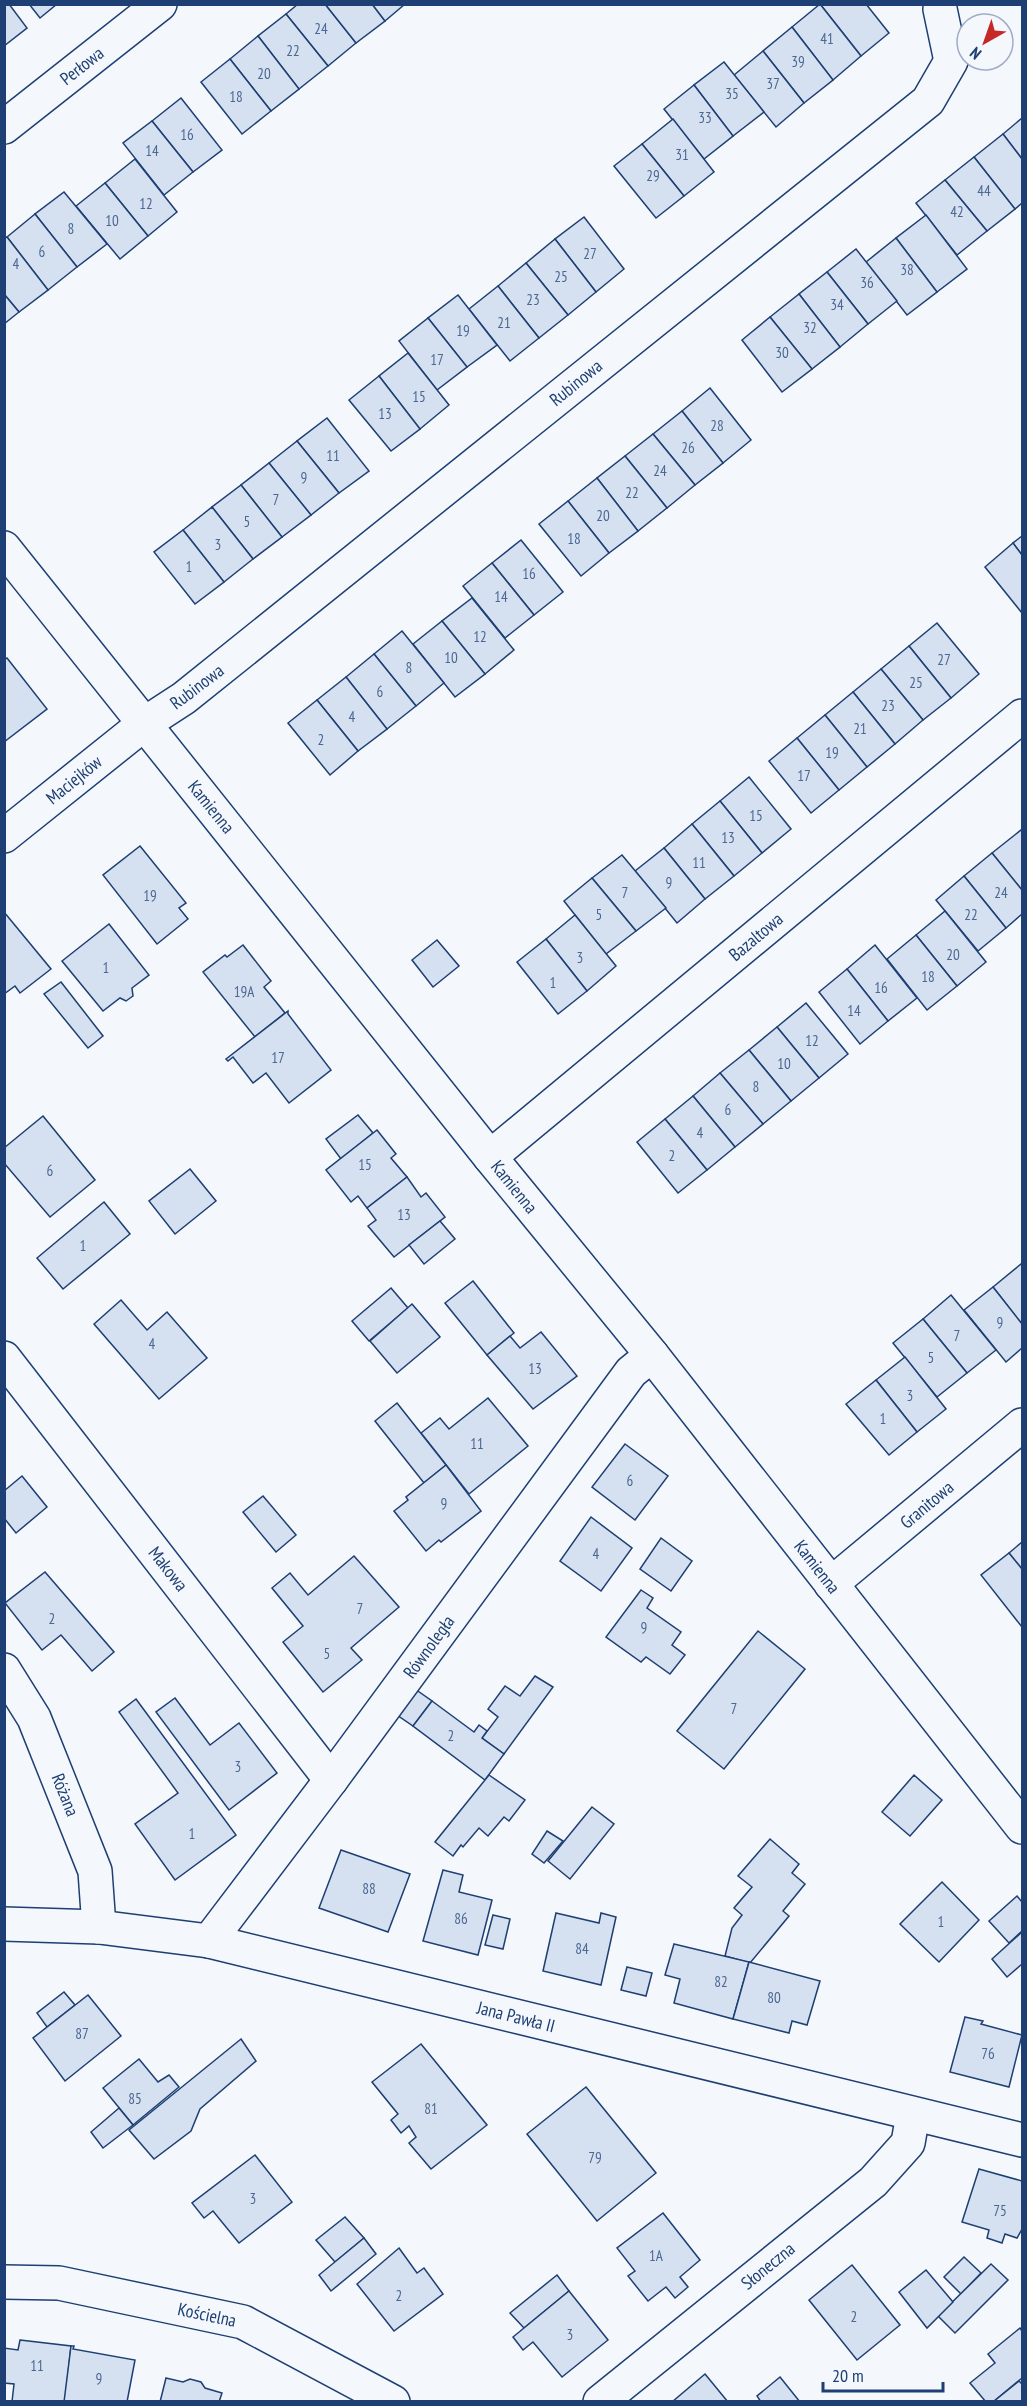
<svg xmlns="http://www.w3.org/2000/svg" width="1027" height="2406" font-family="'PT Sans Narrow',sans-serif">
<style>
.building{fill:#d5e0f0;stroke:#1d3f73;stroke-width:1.5}
.lines{fill:none;stroke-linecap:round;stroke-linejoin:round}
.minor-casing{stroke:#1d3f73;stroke-width:36}
.minor{stroke:#f4f7fb;stroke-width:33}
.labels{text-anchor:middle;stroke-width:4.5;stroke-linejoin:round;paint-order:stroke}
.number-label{font-size:15px;fill:#4b6792}
.street-label{font-size:18px;fill:#1d3f73;stroke:#f4f7fb}
</style>
<rect width="100%" height="100%" fill="#f4f7fb"/>
<!-- building -->
<g class="building">
<polygon points="4,4 9,4 27,28 4,46"/>
<polygon points="29,4 57,4 40,18"/>
<polygon points="298,4 325,4 356,43 328,66 286,14"/>
<polygon points="325,4 372,4 385,21 356,43"/>
<polygon points="372,4 405,4 385,21"/>
<polygon points="820,4 866,4 889,33 861,56"/>
<polygon points="820,4 861,56 833,80 792,27"/>
<polygon points="286,14 328,66 299,89 258,36"/>
<polygon points="792,27 833,80 804,103 763,51"/>
<polygon points="258,36 299,89 271,111 230,59"/>
<polygon points="763,51 804,103 776,127 734,75"/>
<polygon points="230,59 271,111 242,134 201,82"/>
<polygon points="724,62 764,112 733,136 694,85"/>
<polygon points="694,85 733,136 704,159 664,109"/>
<polygon points="181,98 222,150 193,172 152,121"/>
<polygon points="1022,118 1022,159 1003,134"/>
<polygon points="673,119 714,172 684,196 642,144"/>
<polygon points="152,121 193,172 164,195 123,143"/>
<polygon points="1003,134 1022,159 1022,203 1015,209 974,157"/>
<polygon points="642,144 684,196 656,218 614,166"/>
<polygon points="974,157 1015,209 987,231 945,180"/>
<polygon points="135,159 177,212 148,236 105,183"/>
<polygon points="945,180 987,231 957,255 916,203"/>
<polygon points="105,183 148,236 120,259 76,206"/>
<polygon points="64,192 107,244 77,267 35,214"/>
<polygon points="35,214 77,267 48,290 7,237"/>
<polygon points="926,215 967,269 937,292 896,238"/>
<polygon points="584,217 624,269 596,292 555,239"/>
<polygon points="7,237 48,290 19,312 4,294 4,239"/>
<polygon points="896,238 937,292 907,315 866,262"/>
<polygon points="555,239 596,292 568,315 526,263"/>
<polygon points="856,249 897,301 868,324 827,272"/>
<polygon points="526,263 568,315 539,338 498,286"/>
<polygon points="827,272 868,324 840,347 799,294"/>
<polygon points="498,286 539,338 510,361 469,309"/>
<polygon points="4,294 19,312 4,324"/>
<polygon points="799,294 840,347 812,369 770,317"/>
<polygon points="458,295 497,345 467,367 428,318"/>
<polygon points="770,317 812,369 782,392 742,340"/>
<polygon points="428,318 467,367 437,390 399,341"/>
<polygon points="408,353 449,405 420,429 379,376"/>
<polygon points="379,376 420,429 391,451 349,400"/>
<polygon points="710,388 751,440 723,463 682,411"/>
<polygon points="682,411 723,463 695,485 653,434"/>
<polygon points="327,418 369,471 339,493 297,441"/>
<polygon points="653,434 695,485 667,508 625,456"/>
<polygon points="297,441 339,493 311,515 269,463"/>
<polygon points="625,456 667,508 638,531 597,478"/>
<polygon points="269,463 311,515 282,537 241,485"/>
<polygon points="597,478 638,531 609,553 568,501"/>
<polygon points="241,485 282,537 253,559 212,507"/>
<polygon points="568,501 609,553 581,576 539,524"/>
<polygon points="212,507 253,559 224,582 183,530"/>
<polygon points="183,530 224,582 195,604 154,552"/>
<polygon points="1022,536 1022,555 1013,543"/>
<polygon points="521,540 563,592 534,615 492,563"/>
<polygon points="1013,543 1022,555 1022,613 985,567"/>
<polygon points="492,563 534,615 505,638 463,586"/>
<polygon points="472,598 514,650 485,674 442,621"/>
<polygon points="442,621 485,674 455,697 413,644"/>
<polygon points="937,623 979,674 951,698 909,646"/>
<polygon points="402,631 444,683 416,706 374,654"/>
<polygon points="909,646 951,698 923,720 881,669"/>
<polygon points="374,654 416,706 387,729 346,677"/>
<polygon points="7,658 47,709 4,742 4,660"/>
<polygon points="881,669 923,720 895,744 853,692"/>
<polygon points="346,677 387,729 358,751 317,700"/>
<polygon points="853,692 895,744 867,767 825,715"/>
<polygon points="317,700 358,751 330,775 288,723"/>
<polygon points="825,715 867,767 839,790 797,738"/>
<polygon points="797,738 839,790 811,813 769,761"/>
<polygon points="749,777 791,829 762,853 720,801"/>
<polygon points="720,801 762,853 734,876 692,824"/>
<polygon points="692,824 734,876 705,899 664,848"/>
<polygon points="1021,830 1022,832 1022,890 992,853"/>
<polygon points="140,846 186,903 179,908 188,919 157,944 103,875"/>
<polygon points="664,848 705,899 677,923 635,871"/>
<polygon points="992,853 1022,890 1022,914 1006,928 964,876"/>
<polygon points="622,855 666,908 636,931 592,878"/>
<polygon points="964,876 1006,928 978,951 936,900"/>
<polygon points="592,878 636,931 606,954 564,901"/>
<polygon points="945,911 986,962 957,986 916,935"/>
<polygon points="4,912 51,969 20,993 15,986 4,994"/>
<polygon points="575,915 616,966 587,991 546,939"/>
<polygon points="109,924 149,975 132,988 133,996 126,1001 120,998 103,1011 62,961"/>
<polygon points="916,935 957,986 927,1010 887,959"/>
<polygon points="546,939 587,991 558,1014 517,962"/>
<polygon points="437,940 459,966 433,987 412,960"/>
<polygon points="243,945 271,981 264,987 285,1013 255,1037 203,972 225,955 227,957"/>
<polygon points="875,945 917,998 888,1021 847,969"/>
<polygon points="847,969 888,1021 860,1044 819,992"/>
<polygon points="61,982 103,1036 88,1048 44,994"/>
<polygon points="806,1003 848,1054 819,1078 777,1027"/>
<polygon points="288,1011 288,1014 331,1070 289,1103 266,1073 253,1083 233,1057 228,1061 226,1059"/>
<polygon points="777,1027 819,1078 791,1101 749,1050"/>
<polygon points="749,1050 791,1101 763,1124 720,1073"/>
<polygon points="720,1073 763,1124 735,1147 693,1096"/>
<polygon points="693,1096 735,1147 707,1170 665,1119"/>
<polygon points="358,1115 373,1133 341,1159 326,1139"/>
<polygon points="43,1116 95,1180 50,1217 4,1163 4,1148"/>
<polygon points="665,1119 707,1170 678,1193 637,1142"/>
<polygon points="377,1130 396,1154 391,1158 407,1177 367,1208 358,1196 351,1202 326,1170"/>
<polygon points="190,1169 216,1201 175,1234 149,1201"/>
<polygon points="407,1177 421,1197 426,1193 445,1217 394,1257 368,1226 376,1220 367,1208"/>
<polygon points="104,1202 130,1234 63,1289 37,1258"/>
<polygon points="440,1221 455,1239 424,1264 409,1245"/>
<polygon points="1021,1264 1022,1266 1022,1324 993,1287"/>
<polygon points="473,1281 514,1333 487,1355 445,1303"/>
<polygon points="993,1287 1022,1324 1022,1348 1006,1362 964,1310"/>
<polygon points="391,1288 408,1308 369,1341 352,1321"/>
<polygon points="951,1295 996,1350 967,1373 923,1319"/>
<polygon points="121,1300 147,1330 167,1312 207,1358 159,1399 94,1324"/>
<polygon points="412,1304 440,1337 397,1373 370,1341"/>
<polygon points="923,1319 967,1373 937,1397 893,1343"/>
<polygon points="541,1332 577,1376 533,1409 487,1355 510,1336 520,1348"/>
<polygon points="905,1357 946,1409 917,1432 876,1380"/>
<polygon points="876,1380 917,1432 889,1455 846,1404"/>
<polygon points="488,1398 528,1446 469,1494 421,1433 440,1418 449,1429"/>
<polygon points="397,1403 446,1465 424,1483 375,1421"/>
<polygon points="625,1444 668,1476 635,1520 592,1487"/>
<polygon points="446,1465 481,1511 441,1542 439,1540 426,1551 394,1511 408,1500 406,1497"/>
<polygon points="22,1476 47,1507 16,1533 4,1518 4,1491"/>
<polygon points="263,1496 296,1535 276,1552 243,1512"/>
<polygon points="591,1517 632,1548 601,1591 560,1561"/>
<polygon points="661,1538 692,1561 671,1591 640,1569"/>
<polygon points="1022,1542 1022,1569 1009,1553"/>
<polygon points="1009,1553 1022,1569 1022,1627 981,1575"/>
<polygon points="354,1556 399,1607 351,1648 362,1660 323,1692 283,1642 303,1626 272,1588 290,1573 308,1595"/>
<polygon points="45,1572 114,1652 92,1671 61,1635 42,1650 5,1603"/>
<polygon points="641,1590 653,1598 647,1608 681,1632 672,1645 685,1655 670,1674 646,1657 641,1662 606,1637"/>
<polygon points="758,1631 805,1669 724,1769 677,1731"/>
<polygon points="535,1676 553,1687 504,1754 482,1738 498,1717 488,1709 505,1686 520,1696"/>
<polygon points="415,1689 432,1701 413,1726 397,1715"/>
<polygon points="175,1698 210,1745 239,1723 277,1773 229,1810 156,1712"/>
<polygon points="136,1699 236,1835 175,1880 135,1824 178,1793 119,1712"/>
<polygon points="432,1701 474,1732 479,1725 487,1731 482,1738 504,1754 485,1780 413,1726"/>
<polygon points="489,1775 525,1800 509,1821 504,1817 488,1836 479,1828 463,1847 461,1845 453,1856 435,1842"/>
<polygon points="914,1775 942,1800 910,1836 882,1812"/>
<polygon points="592,1807 614,1824 570,1879 548,1861"/>
<polygon points="547,1831 563,1841 544,1863 532,1854"/>
<polygon points="770,1839 799,1864 792,1873 805,1884 783,1911 789,1916 750,1963 725,1956 732,1928 742,1915 734,1908 752,1887 738,1876"/>
<polygon points="341,1850 410,1874 388,1932 319,1908"/>
<polygon points="443,1870 463,1875 459,1892 492,1900 478,1955 423,1941"/>
<polygon points="942,1882 979,1920 939,1962 900,1924"/>
<polygon points="1017,1896 1022,1902 1022,1931 1009,1943 989,1921"/>
<polygon points="556,1913 599,1923 601,1913 616,1917 601,1985 543,1971"/>
<polygon points="493,1915 510,1919 503,1949 485,1945"/>
<polygon points="1022,1932 1022,1964 1007,1977 992,1959"/>
<polygon points="674,1944 749,1962 733,2019 674,2003 680,1979 665,1975"/>
<polygon points="749,1962 820,1981 807,2025 792,2021 789,2033 733,2019"/>
<polygon points="627,1967 652,1973 646,1996 621,1990"/>
<polygon points="64,1992 75,2005 47,2027 37,2013"/>
<polygon points="88,1995 121,2036 65,2081 33,2038"/>
<polygon points="965,2017 983,2021 981,2024 1022,2035 1009,2087 950,2072"/>
<polygon points="241,2039 256,2061 200,2109 191,2131 154,2159 129,2130"/>
<polygon points="421,2044 487,2125 431,2169 409,2143 416,2137 409,2126 401,2133 391,2120 398,2114 372,2082"/>
<polygon points="139,2059 158,2082 169,2075 179,2087 133,2125 103,2088"/>
<polygon points="586,2087 656,2173 597,2221 527,2134"/>
<polygon points="119,2108 133,2125 103,2148 91,2132"/>
<polygon points="255,2155 292,2202 239,2243 213,2211 204,2218 192,2203"/>
<polygon points="979,2169 1022,2181 1022,2229 1017,2238 1005,2234 1002,2243 987,2238 989,2230 962,2222"/>
<polygon points="663,2213 700,2260 680,2277 688,2287 675,2298 666,2287 648,2301 628,2276 635,2271 617,2248"/>
<polygon points="345,2217 364,2238 335,2262 316,2240"/>
<polygon points="364,2238 376,2254 331,2291 319,2275"/>
<polygon points="399,2248 417,2273 424,2268 443,2294 394,2331 357,2284"/>
<polygon points="964,2257 981,2273 961,2294 944,2277"/>
<polygon points="991,2264 1008,2280 955,2333 938,2316"/>
<polygon points="852,2265 900,2325 857,2360 809,2300"/>
<polygon points="926,2270 953,2302 927,2328 899,2292"/>
<polygon points="557,2275 569,2291 524,2328 510,2313"/>
<polygon points="569,2291 608,2340 562,2377 533,2342 523,2350 513,2337"/>
<polygon points="1020,2328 1022,2331 1022,2378 993,2402 986,2402 970,2383 995,2363 988,2354"/>
<polygon points="20,2340 71,2346 65,2402 12,2402 14,2384 4,2383 4,2348 18,2350"/>
<polygon points="71,2346 74,2346 73,2349 135,2360 127,2402 64,2402"/>
<polygon points="705,2374 728,2402 672,2402"/>
<polygon points="780,2377 800,2402 761,2402 757,2396"/>
<polygon points="166,2378 183,2382 190,2379 201,2382 205,2388 222,2393 219,2402 160,2402"/>
<polygon points="1019,2381 1022,2384 1022,2402 993,2402"/>
</g>
<g class="lines">
<!-- minor casing -->
<g class="minor-casing">
<g id="minor">
<polyline points="4,127 160,4"/>
<polyline points="4,548 490,1157 652,1355 1022,1827"/>
<polyline points="4,836 144,724 184,698 928,101 951,61 940,9"/>
<polyline points="490,1157 1022,716"/>
<polyline points="4,1358 331,1780"/>
<polyline points="831,1584 1022,1425"/>
<polyline points="4,1670 34,1718 95,1871 99,1927"/>
<polyline points="4,1924 99,1927 209,1941 1022,2140"/>
<polyline points="209,1941 331,1780 631,1372 652,1355"/>
<polyline points="4,2282 59,2283 243,2322 393,2402"/>
<polyline points="600,2402 873,2182 908,2143 913,2114"/>
</g>
</g>
<!-- minor -->
<use href="#minor" class="minor"/>
</g>
<g class="labels">
<!-- number labels -->
<g class="number-label">
<text x="321" y="34">24</text>
<text x="827" y="44">41</text>
<text x="293" y="56">22</text>
<text x="798" y="67">39</text>
<text x="264" y="79">20</text>
<text x="773" y="89">37</text>
<text x="732" y="99">35</text>
<text x="236" y="102">18</text>
<text x="705" y="123">33</text>
<text x="187" y="140">16</text>
<text x="152" y="156">14</text>
<text x="682" y="160">31</text>
<text x="653" y="181">29</text>
<text x="984" y="196">44</text>
<text x="146" y="209">12</text>
<text x="957" y="217">42</text>
<text x="112" y="226">10</text>
<text x="71" y="234">8</text>
<text x="42" y="257">6</text>
<text x="590" y="259">27</text>
<text x="16" y="269">4</text>
<text x="907" y="275">38</text>
<text x="561" y="282">25</text>
<text x="867" y="288">36</text>
<text x="533" y="305">23</text>
<text x="837" y="310">34</text>
<text x="504" y="328">21</text>
<text x="810" y="333">32</text>
<text x="463" y="336">19</text>
<text x="782" y="358">30</text>
<text x="437" y="365">17</text>
<text x="419" y="402">15</text>
<text x="385" y="419">13</text>
<text x="717" y="431">28</text>
<text x="688" y="453">26</text>
<text x="333" y="461">11</text>
<text x="660" y="476">24</text>
<text x="304" y="483">9</text>
<text x="632" y="498">22</text>
<text x="276" y="505">7</text>
<text x="603" y="521">20</text>
<text x="247" y="527">5</text>
<text x="574" y="544">18</text>
<text x="218" y="550">3</text>
<text x="189" y="572">1</text>
<text x="529" y="579">16</text>
<text x="501" y="602">14</text>
<text x="480" y="642">12</text>
<text x="451" y="663">10</text>
<text x="944" y="665">27</text>
<text x="409" y="673">8</text>
<text x="916" y="688">25</text>
<text x="380" y="697">6</text>
<text x="888" y="711">23</text>
<text x="352" y="722">4</text>
<text x="860" y="734">21</text>
<text x="321" y="745">2</text>
<text x="832" y="758">19</text>
<text x="804" y="781">17</text>
<text x="756" y="821">15</text>
<text x="728" y="843">13</text>
<text x="699" y="868">11</text>
<text x="669" y="888">9</text>
<text x="625" y="898">7</text>
<text x="1001" y="898">24</text>
<text x="150" y="901">19</text>
<text x="599" y="920">5</text>
<text x="971" y="920">22</text>
<text x="953" y="960">20</text>
<text x="580" y="963">3</text>
<text x="106" y="973">1</text>
<text x="928" y="982">18</text>
<text x="553" y="988">1</text>
<text x="881" y="993">16</text>
<text x="244" y="997">19A</text>
<text x="854" y="1016">14</text>
<text x="812" y="1046">12</text>
<text x="278" y="1063">17</text>
<text x="784" y="1069">10</text>
<text x="756" y="1092">8</text>
<text x="728" y="1115">6</text>
<text x="700" y="1138">4</text>
<text x="672" y="1161">2</text>
<text x="365" y="1170">15</text>
<text x="50" y="1176">6</text>
<text x="404" y="1220">13</text>
<text x="83" y="1251">1</text>
<text x="1000" y="1328">9</text>
<text x="957" y="1341">7</text>
<text x="152" y="1349">4</text>
<text x="931" y="1363">5</text>
<text x="535" y="1374">13</text>
<text x="910" y="1401">3</text>
<text x="883" y="1424">1</text>
<text x="477" y="1449">11</text>
<text x="630" y="1486">6</text>
<text x="444" y="1509">9</text>
<text x="596" y="1559">4</text>
<text x="360" y="1614">7</text>
<text x="52" y="1624">2</text>
<text x="644" y="1633">9</text>
<text x="327" y="1659">5</text>
<text x="734" y="1714">7</text>
<text x="451" y="1741">2</text>
<text x="238" y="1772">3</text>
<text x="192" y="1839">1</text>
<text x="369" y="1894">88</text>
<text x="461" y="1924">86</text>
<text x="941" y="1927">1</text>
<text x="582" y="1954">84</text>
<text x="721" y="1987">82</text>
<text x="774" y="2003">80</text>
<text x="82" y="2039">87</text>
<text x="988" y="2059">76</text>
<text x="135" y="2104">85</text>
<text x="431" y="2114">81</text>
<text x="595" y="2163">79</text>
<text x="253" y="2204">3</text>
<text x="1000" y="2216">75</text>
<text x="656" y="2261">1A</text>
<text x="399" y="2301">2</text>
<text x="854" y="2322">2</text>
<text x="570" y="2340">3</text>
<text x="37" y="2371">11</text>
<text x="99" y="2384">9</text>
</g>
<!-- street labels -->
<g class="street-label">
<text transform="translate(82 66) rotate(-38)" y="6">Perłowa</text>
<text transform="translate(576 383) rotate(-39)" y="6">Rubinowa</text>
<text transform="translate(197 687) rotate(-37)" y="6">Rubinowa</text>
<text transform="translate(74 780) rotate(-39)" y="6">Maciejków</text>
<text transform="translate(211 807) rotate(51)" y="6">Kamienna</text>
<text transform="translate(756 937) rotate(-40)" y="6">Bazaltowa</text>
<text transform="translate(514 1187) rotate(51)" y="6">Kamienna</text>
<text transform="translate(927 1505) rotate(-40)" y="6">Granitowa</text>
<text transform="translate(817 1567) rotate(52)" y="6">Kamienna</text>
<text transform="translate(168 1569) rotate(52)" y="6">Makowa</text>
<text transform="translate(429 1647) rotate(-54)" y="6">Równoległa</text>
<text transform="translate(65 1795) rotate(68)" y="6">Różana</text>
<text transform="translate(516 2017) rotate(14)" y="6">Jana Pawła II</text>
<text transform="translate(768 2266) rotate(-39)" y="6">Słoneczna</text>
<text transform="translate(207 2315) rotate(12)" y="6">Kościelna</text>
</g>
</g>
<!-- border -->
<rect width="1027" height="2406" fill="none" stroke="#1d3f73" stroke-width="12"/>
<!-- north arrow -->
<g transform="translate(985 42) rotate(220)"><circle r="28" fill="#f4f7fb" stroke="#9eadc5" stroke-width="1.5"/>
<path d="M0-4.5L10 22L0 15L-10 22Z" fill="#c62828"/>
<text y="-9" font-size="16" font-weight="bold" text-anchor="middle" fill="#1d3f73">N</text>
</g>
<!-- scale -->
<path d="M823 2382v9h120v-9" fill="none" stroke="#1d3f73" stroke-width="3"/>
<text x="832" y="2382" font-size="18" fill="#1d3f73" stroke="#f4f7fb" stroke-width="4.5" paint-order="stroke">20 m</text>
</svg>
